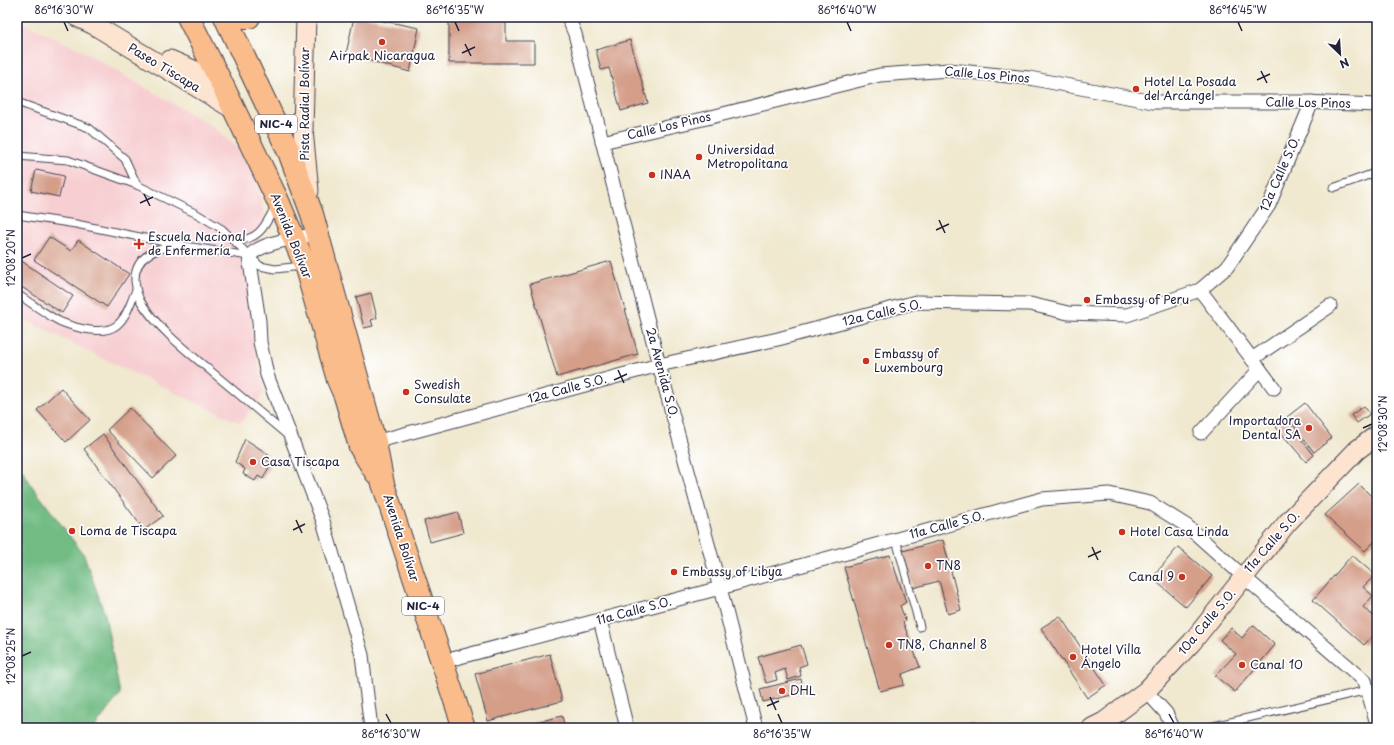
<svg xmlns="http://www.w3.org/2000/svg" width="1394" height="745" font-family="'Playpen Sans',sans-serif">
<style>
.built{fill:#f7cfd2}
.forest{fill:#72bc84;stroke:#4a6f60}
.building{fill:#d49e89}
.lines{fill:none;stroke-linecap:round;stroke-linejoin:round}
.lane-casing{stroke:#414051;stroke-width:9}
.street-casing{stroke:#414051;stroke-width:15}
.secondary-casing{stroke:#414051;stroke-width:21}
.highway-casing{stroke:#414051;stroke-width:24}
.lane{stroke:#fff;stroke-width:7}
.street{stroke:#fff;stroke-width:13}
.secondary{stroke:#fde4d0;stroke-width:19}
.highway{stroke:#f9bc8a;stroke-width:22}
.ticks{fill:none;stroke:#22223b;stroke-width:1.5}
.poi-dot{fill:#c8321e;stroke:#fff;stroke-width:1.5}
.labels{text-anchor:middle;stroke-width:3.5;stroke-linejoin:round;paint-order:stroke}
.shield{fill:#fff;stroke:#646476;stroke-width:1}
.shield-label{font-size:11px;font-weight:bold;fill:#22223b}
.poi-label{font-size:12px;fill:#22223b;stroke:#fff;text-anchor:start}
.street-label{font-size:12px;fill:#22223b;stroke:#fff}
.neatline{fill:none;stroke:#22223b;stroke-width:1.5}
.ticks-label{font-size:10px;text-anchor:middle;fill:#22223b}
</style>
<rect width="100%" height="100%" fill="#fff"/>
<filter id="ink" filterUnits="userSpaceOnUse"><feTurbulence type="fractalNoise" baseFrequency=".025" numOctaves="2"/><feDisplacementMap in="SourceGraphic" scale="8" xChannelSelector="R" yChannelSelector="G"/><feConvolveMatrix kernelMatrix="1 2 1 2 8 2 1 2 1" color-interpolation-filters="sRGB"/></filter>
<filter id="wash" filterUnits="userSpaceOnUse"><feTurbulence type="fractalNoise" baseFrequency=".012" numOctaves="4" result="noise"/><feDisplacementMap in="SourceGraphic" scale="16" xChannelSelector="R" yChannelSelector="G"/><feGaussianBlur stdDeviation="0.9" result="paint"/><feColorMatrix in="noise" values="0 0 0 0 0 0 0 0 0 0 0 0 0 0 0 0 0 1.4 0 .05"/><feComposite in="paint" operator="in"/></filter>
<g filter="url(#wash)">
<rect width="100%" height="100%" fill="#f0e8cf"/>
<!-- built -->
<polygon class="built" points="17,20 77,48 215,128 238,149 256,179 263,208 258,281 251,326 264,394 240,423 114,364 17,316"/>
<!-- forest -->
<polygon class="forest" points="23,471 32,486 84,555 105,615 120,694 94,728 17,728 17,475"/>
<g id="blocks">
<!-- building -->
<g class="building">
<polygon points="354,17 364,17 419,28 410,72 346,54"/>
<polygon points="449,17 506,17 506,41 534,41 534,63 449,63"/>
<polygon points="630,40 648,103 621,111 609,68 601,70 596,50"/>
<polygon points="36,170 64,176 59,197 31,191"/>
<polygon points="49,237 71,251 78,240 129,274 107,307 34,260"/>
<polygon points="17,258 73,296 62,313 17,284"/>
<polygon points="611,261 638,354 557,377 530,284"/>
<polygon points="371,293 377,318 371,320 373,326 364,328 356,297"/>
<polygon points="61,388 90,420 66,442 37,410"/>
<polygon points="1305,403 1332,438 1314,452 1287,417"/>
<polygon points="1364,406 1370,414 1357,423 1351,415"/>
<polygon points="130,408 176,456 153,478 107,430"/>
<polygon points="1285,419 1314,455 1306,462 1276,427"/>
<polygon points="103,434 163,516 144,530 84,449"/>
<polygon points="245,439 268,454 266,459 271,463 263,479 258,476 255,481 243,474 245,469 235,462"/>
<polygon points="1359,484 1377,502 1377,539 1365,551 1325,515"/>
<polygon points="458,512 463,533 430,542 424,521"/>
<polygon points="943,540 961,610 948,614 939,581 913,588 903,551"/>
<polygon points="1178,547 1212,576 1186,607 1152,578"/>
<polygon points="890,555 906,602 900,606 906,621 903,622 920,667 902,674 904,685 880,691 844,567"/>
<polygon points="1352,555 1375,575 1363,587 1373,596 1363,607 1377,619 1377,631 1364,645 1313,600"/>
<polygon points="1060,616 1106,685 1087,698 1041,628"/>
<polygon points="1253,625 1275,645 1235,692 1215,676 1236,654 1220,640 1231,628 1242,638"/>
<polygon points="801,645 807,664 799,667 801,676 788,680 785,669 775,673 777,680 766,683 758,657"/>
<polygon points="550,654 562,701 488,721 475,674"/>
<polygon points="801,679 804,692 763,702 760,689"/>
<polygon points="562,716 565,728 516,728 516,727"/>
<polygon points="974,724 975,728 959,728 959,727"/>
</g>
</g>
</g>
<g filter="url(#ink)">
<use href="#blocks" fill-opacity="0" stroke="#414051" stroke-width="1"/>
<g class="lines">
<!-- lane casing -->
<g class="lane-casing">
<g id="lane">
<polyline points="17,102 89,128 125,159 137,185 197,214 222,229 260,266 275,269 302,266"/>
<polyline points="17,156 68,160 137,185"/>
<polyline points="1333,188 1377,172"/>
<polyline points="17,215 76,224 179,245 249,256"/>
<path d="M234 241C260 240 265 226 276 205"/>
<path d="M179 245C158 248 134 255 135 281 136 289 137 295 141 302 158 329 188 352 212 372 237 393 262 414 287 435"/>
<path d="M17 294C30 302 48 316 61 322 76 328 104 336 117 325 127 317 131 301 136 290"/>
<polyline points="896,540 920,627"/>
<polyline points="1205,728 1368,690"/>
</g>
</g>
<!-- street casing -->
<g class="street-casing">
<g id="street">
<polyline points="568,17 575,34 659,365 720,588 756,728"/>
<polyline points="602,142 707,118 880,75 949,70 1029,78 1153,102 1304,102 1377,105"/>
<path d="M318 234C298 238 264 241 249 256L259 321 260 342 267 375 323 521 362 655 371 728"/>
<polyline points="1200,290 1274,388"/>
<polyline points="1252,359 1330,306"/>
<polyline points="1201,433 1260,369"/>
<polyline points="375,442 659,365 778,339 916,302 1030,304 1068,313 1127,315 1200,290 1227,267 1269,205 1312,102"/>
<polyline points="600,620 627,728"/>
<polyline points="441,662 720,588 1042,499 1109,494 1150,503 1187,526 1244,577 1365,681"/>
<polyline points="1365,681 1377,724"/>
<polyline points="1146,691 1166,713 1173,728"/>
</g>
</g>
<!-- secondary casing -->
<g class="secondary-casing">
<g id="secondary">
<polyline points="77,17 94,25 235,110"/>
<polyline points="306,17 303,130 309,191"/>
<polyline points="170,60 221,82"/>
<polyline points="1092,728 1104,722 1146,691 1192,642 1287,523 1357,450 1377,435"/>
</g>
</g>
<!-- highway casing -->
<g class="highway-casing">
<g id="highway">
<polyline points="188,17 221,82 278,201 305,265 338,380 345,396 360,447 376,473"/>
<polyline points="225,17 289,152 312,214 375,442 383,484 464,728"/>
<polyline points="240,17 249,17"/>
</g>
</g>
<!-- lane -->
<use href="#lane" class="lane"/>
<!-- street -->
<use href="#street" class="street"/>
<!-- secondary -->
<use href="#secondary" class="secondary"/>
<!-- highway -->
<use href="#highway" class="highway"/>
</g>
</g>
<!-- ticks -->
<path class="ticks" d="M64 22 68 31M455 22 459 31M847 22 851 31M1238 22 1242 31M465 44 471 56M462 53 475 47M1261 71 1267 83M1257 80 1270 74M144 194 150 206M140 203 153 197M939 220 945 233M936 230 949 224M22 258 31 254M618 370 624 383M614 380 627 374M1363 428 1372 424M296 520 302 533M293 530 305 524M1092 547 1098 560M1088 557 1101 551M22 656 31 652M770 697 776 710M767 706 779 701M386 714 391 723M778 714 782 723M1169 714 1174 723"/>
<!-- markers -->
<g class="poi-dot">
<circle cx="382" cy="42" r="4"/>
<circle cx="1136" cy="89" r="4"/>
<circle cx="699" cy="157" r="4"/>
<circle cx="652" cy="175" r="4"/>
<path d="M137 238h4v4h4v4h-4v4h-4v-4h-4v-4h4z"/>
<circle cx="1087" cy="300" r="4"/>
<circle cx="866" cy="361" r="4"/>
<circle cx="406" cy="392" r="4"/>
<circle cx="1309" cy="428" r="4"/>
<circle cx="253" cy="462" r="4"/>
<circle cx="72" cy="531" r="4"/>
<circle cx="1122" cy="532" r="4"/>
<circle cx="928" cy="566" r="4"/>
<circle cx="674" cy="572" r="4"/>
<circle cx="1182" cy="577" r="4"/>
<circle cx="889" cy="645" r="4"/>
<circle cx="1073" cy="657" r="4"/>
<circle cx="1242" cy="665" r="4"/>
<circle cx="782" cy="691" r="4"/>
</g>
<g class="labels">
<!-- shield labels -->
<g class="shield">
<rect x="255" y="115" width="42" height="18" rx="3"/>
<rect x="402" y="597" width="42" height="18" rx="3"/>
</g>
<g class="shield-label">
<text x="276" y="128">NIC-4</text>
<text x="423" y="610">NIC-4</text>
</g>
<!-- poi labels -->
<g class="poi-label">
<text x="382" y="60" text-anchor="middle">Airpak Nicaragua</text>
<text x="1144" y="86">Hotel La Posada<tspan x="1144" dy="14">del Arcángel</tspan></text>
<text x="707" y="154">Universidad<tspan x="707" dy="14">Metropolitana</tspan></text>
<text x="660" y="179">INAA</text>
<text x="148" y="241">Escuela Nacional<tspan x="148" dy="14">de Enfermería</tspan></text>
<text x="1095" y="304">Embassy of Peru</text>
<text x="874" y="358">Embassy of<tspan x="874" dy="14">Luxembourg</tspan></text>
<text x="414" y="389">Swedish<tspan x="414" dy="14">Consulate</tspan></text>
<text x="1301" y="425" text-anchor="end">Importadora<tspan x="1301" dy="14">Dental SA</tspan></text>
<text x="261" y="466">Casa Tiscapa</text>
<text x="80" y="535">Loma de Tiscapa</text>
<text x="1130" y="536">Hotel Casa Linda</text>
<text x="936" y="570">TN8</text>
<text x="682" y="576">Embassy of Libya</text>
<text x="1174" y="581" text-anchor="end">Canal 9</text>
<text x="897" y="649">TN8, Channel 8</text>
<text x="1081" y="654">Hotel Villa<tspan x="1081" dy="14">Ángelo</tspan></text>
<text x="1250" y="669">Canal 10</text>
<text x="790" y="695">DHL</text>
</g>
<!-- street labels -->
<g class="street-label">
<text transform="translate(164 68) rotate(31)" y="4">Paseo Tiscapa</text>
<text transform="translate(987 75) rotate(5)" y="4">Calle Los Pinos</text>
<text transform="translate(1308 103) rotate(1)" y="4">Calle Los Pinos</text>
<text transform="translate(305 104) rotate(-90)" y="4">Pista Radial Bolívar</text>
<text transform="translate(669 126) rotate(-13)" y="4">Calle Los Pinos</text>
<text transform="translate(1280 174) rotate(-66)" y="4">12a Calle S.O.</text>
<text transform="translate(291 236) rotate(68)" y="4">Avenida Bolívar</text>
<text transform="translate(882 313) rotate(-13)" y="4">12a Calle S.O.</text>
<text transform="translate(662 373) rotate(75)" y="4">2a Avenida S.O.</text>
<text transform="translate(567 389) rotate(-15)" y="4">12a Calle S.O.</text>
<text transform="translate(947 525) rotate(-15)" y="4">11a Calle S.O.</text>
<text transform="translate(401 538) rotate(72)" y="4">Avenida Bolívar</text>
<text transform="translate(1272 542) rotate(-49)" y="4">11a Calle S.O.</text>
<text transform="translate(634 611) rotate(-15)" y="4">11a Calle S.O.</text>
<text transform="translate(1207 622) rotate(-50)" y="4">10a Calle S.O.</text>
</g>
</g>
<!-- margin -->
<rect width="1394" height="745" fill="none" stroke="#fff" stroke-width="44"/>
<!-- north arrow -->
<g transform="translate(1340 54) rotate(155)" stroke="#ffffff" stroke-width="3" paint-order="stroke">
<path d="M0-3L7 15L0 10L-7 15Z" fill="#22223b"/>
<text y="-6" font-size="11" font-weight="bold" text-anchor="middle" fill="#22223b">N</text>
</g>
<rect x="22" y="22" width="1350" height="701" class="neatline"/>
<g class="ticks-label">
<text x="64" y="14">86°16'30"W</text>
<text x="455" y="14">86°16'35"W</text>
<text x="847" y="14">86°16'40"W</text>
<text x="1238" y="14">86°16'45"W</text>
<text transform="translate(11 258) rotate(-90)" y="4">12°08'20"N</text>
<text transform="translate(1383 424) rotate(-90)" y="4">12°08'30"N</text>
<text transform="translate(11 656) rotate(-90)" y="4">12°08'25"N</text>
<text x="391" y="738">86°16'30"W</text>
<text x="782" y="738">86°16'35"W</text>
<text x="1174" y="738">86°16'40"W</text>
</g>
</svg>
